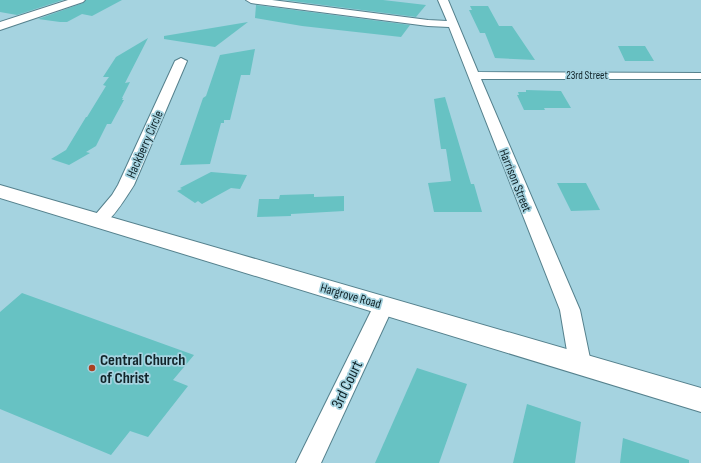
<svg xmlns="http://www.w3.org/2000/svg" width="701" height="463" font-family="'Sofia Sans Condensed',sans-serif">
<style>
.building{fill:#67c2c3}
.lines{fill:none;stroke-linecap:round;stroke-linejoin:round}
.minor-casing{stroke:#55818d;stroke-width:2}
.tertiary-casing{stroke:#55818d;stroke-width:2}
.secondary-casing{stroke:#55818d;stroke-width:2}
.minor{fill:#fff;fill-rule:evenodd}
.tertiary{fill:#fff;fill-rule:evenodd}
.secondary{fill:#fff;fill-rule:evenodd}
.poi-dot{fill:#a94122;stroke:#a5d3e0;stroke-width:1.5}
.labels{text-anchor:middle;stroke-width:3.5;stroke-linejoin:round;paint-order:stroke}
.far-street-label{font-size:11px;fill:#112429;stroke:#a5d3e0}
.street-label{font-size:13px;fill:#112429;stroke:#a5d3e0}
.near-poi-label{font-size:16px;font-weight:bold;fill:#112429;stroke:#a5d3e0;text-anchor:start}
.near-street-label{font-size:16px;fill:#112429;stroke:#a5d3e0}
</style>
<rect width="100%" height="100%" fill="#a5d3e0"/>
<!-- building -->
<g class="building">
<polygon points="0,0 63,0 17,15 0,12"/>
<polygon points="86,0 122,0 92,16 82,14 67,22 60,22 38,19 83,3"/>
<polygon points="284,0 383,0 426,5 416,17"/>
<polygon points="256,5 410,25 401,37 302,26 255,18"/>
<polygon points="470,6 488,6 499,26 512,26 535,60 495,58 485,33 480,33 469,10 472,10"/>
<polygon points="248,22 215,47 164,39 164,36"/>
<polygon points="148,38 125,83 130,82 122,98 123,98 122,100 124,100 111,124 107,124 96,146 86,152 90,153 69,165 51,159 66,150 86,117 87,117 106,86 103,85 109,77 103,77 116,57"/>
<polygon points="618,46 645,46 654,61 625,61"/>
<polygon points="255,49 250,75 241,75 230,120 224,120 224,123 221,123 210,164 180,165 203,98 206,96 220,55"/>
<polygon points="526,90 561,91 571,108 544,108 545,110 524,110 517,95 519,95 518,92 526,92"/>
<polygon points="445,97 471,184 474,184 482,212 434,212 428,183 451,181 446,149 441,149 434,99"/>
<polygon points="211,172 247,175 240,189 231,188 202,204 198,201 195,203 177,191 182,189 180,188"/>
<polygon points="557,183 586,183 600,210 571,211"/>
<polygon points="314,194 314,197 344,196 344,211 291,214 291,216 257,217 259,199 279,199 280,195"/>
<polygon points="22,293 194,355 173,380 188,386 148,437 130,431 111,455 0,409 0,312"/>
<polygon points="417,368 467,384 439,463 375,463"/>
<polygon points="527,404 581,422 575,463 513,463"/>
<polygon points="623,438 689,460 689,463 620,463"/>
</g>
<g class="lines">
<!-- minor casing -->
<g class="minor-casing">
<g id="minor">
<polygon points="246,0 272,0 428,20 447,21 438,0 448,0 478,72 701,73 701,79 481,79 580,310 591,363 588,369 580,372 572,369 569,363 560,310 449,27 428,26 251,3"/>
<path d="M181 58 187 61 134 185C127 196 115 216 104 224 101 227 96 226 92 225L90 221 112 195 118 185 175 61Z"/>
<polygon points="384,298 391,300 394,305 321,463 296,463 374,305 377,300"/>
</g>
</g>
<!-- tertiary casing -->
<g class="tertiary-casing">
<polygon id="tertiary" points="68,0 85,0 83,2 0,30 0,22"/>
</g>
<!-- secondary casing -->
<g class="secondary-casing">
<polygon id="secondary" points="0,185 701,388 701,412 0,198"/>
</g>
<!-- minor -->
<use href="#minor" class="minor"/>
<!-- tertiary -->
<use href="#tertiary" class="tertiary"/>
<!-- secondary -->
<use href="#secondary" class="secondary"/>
</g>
<!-- markers -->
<circle class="poi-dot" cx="92" cy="368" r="4"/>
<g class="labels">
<!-- far-street labels -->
<g class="far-street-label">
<text x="587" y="79">23rd Street</text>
</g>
<!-- street labels -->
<g class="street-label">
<text transform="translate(144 144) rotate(-66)" y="5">Hackberry Circle</text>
<text transform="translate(516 180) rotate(68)" y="5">Harrison Street</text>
<text transform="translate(351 295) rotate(16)" y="5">Hargrove Road</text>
</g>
<!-- near-poi labels -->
<g class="near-poi-label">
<text x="100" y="365">Central Church<tspan x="100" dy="18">of Christ</tspan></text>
</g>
<!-- near-street labels -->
<g class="near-street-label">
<text transform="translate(346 384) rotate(-64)" y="6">3rd Court</text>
</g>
</g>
</svg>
